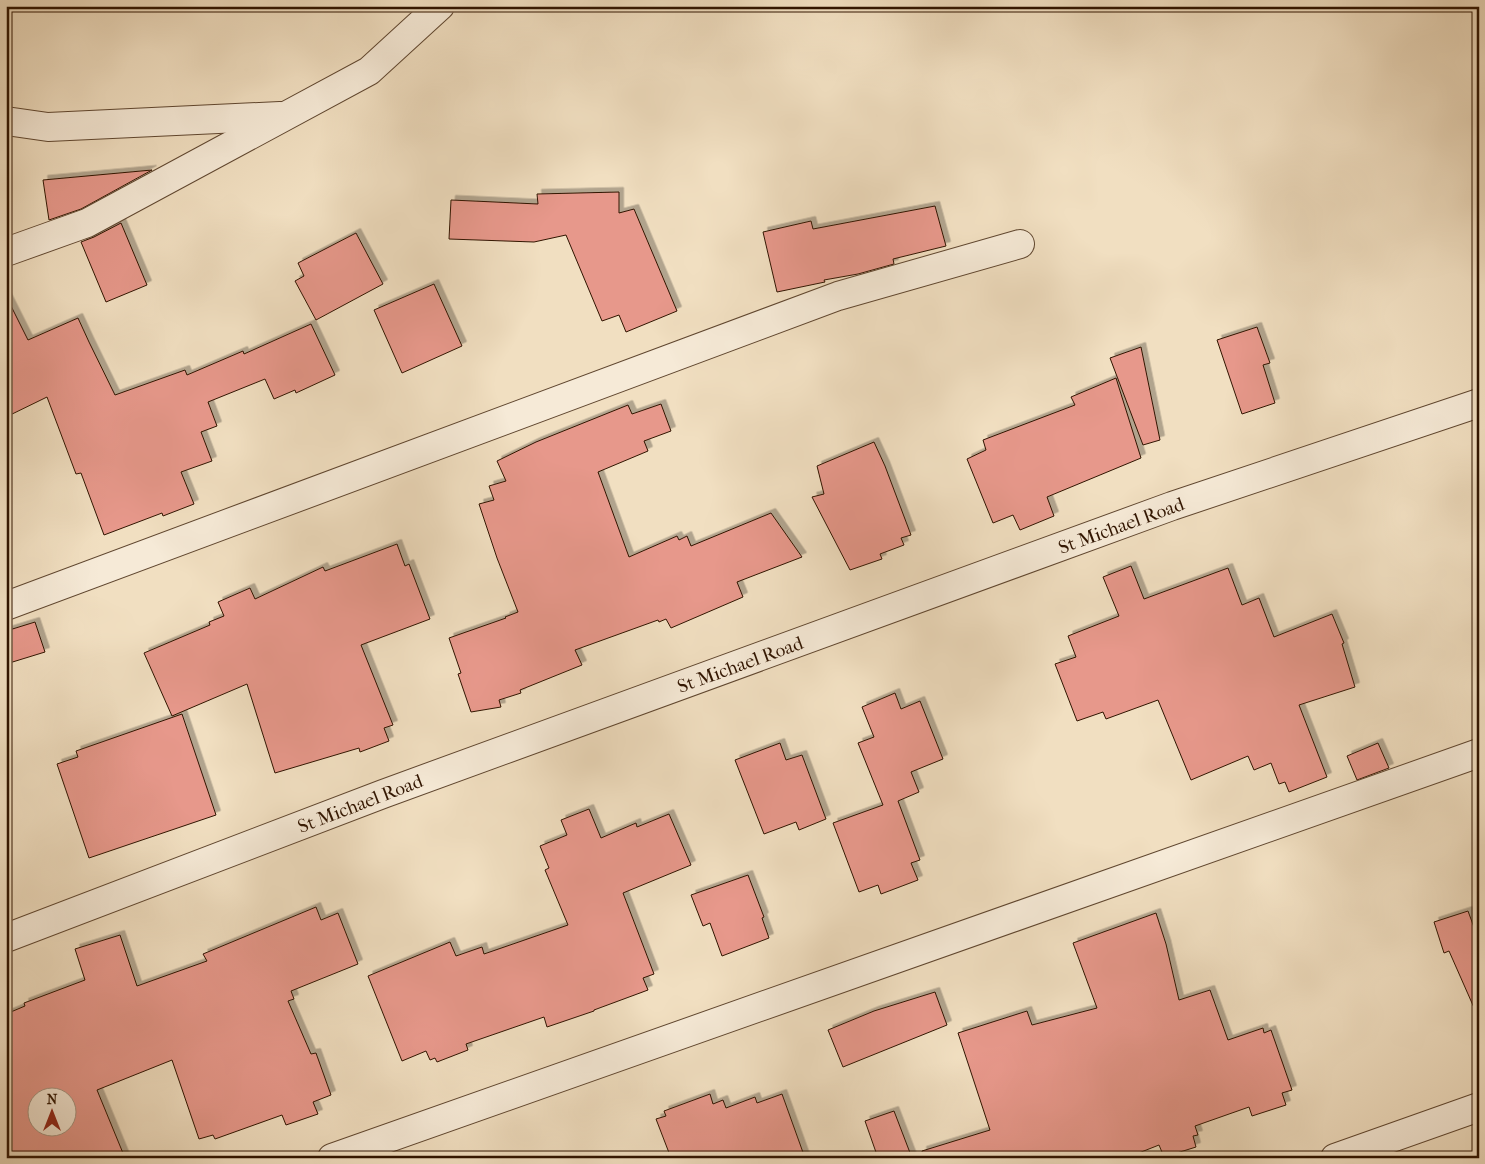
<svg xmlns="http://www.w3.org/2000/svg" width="1485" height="1164" font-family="'IM FELL French Canon',serif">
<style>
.building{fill:#e7988b;stroke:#301400;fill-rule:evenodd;filter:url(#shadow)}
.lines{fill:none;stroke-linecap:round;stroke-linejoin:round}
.minor-casing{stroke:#604730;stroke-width:30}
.minor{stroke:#f6ead7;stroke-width:28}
.labels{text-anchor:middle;stroke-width:5;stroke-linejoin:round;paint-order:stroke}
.street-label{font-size:19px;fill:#301400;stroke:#f6ead7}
</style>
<defs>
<filter id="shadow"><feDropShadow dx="4.5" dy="-4.5" stdDeviation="0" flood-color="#0004"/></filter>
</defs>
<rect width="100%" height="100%" fill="#f1dfc1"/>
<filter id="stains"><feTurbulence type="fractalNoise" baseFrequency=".004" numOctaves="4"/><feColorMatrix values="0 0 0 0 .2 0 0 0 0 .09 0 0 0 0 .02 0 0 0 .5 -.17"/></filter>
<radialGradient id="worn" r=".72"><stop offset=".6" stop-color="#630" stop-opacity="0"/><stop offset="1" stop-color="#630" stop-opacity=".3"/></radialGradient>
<!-- building -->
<g class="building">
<polygon points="152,170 81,209 49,220 43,180"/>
<polygon points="619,192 619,213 634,209 677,311 626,332 619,315 602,321 566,235 534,242 449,239 451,200 538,204 537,194"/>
<polygon points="935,206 946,246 893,259 894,264 858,274 824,280 825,282 777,292 763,232 811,221 813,229"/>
<polygon points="121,223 147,285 106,302 81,242 94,237"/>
<polygon points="356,233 383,284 316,320 295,281 304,276 298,263"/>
<polygon points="434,284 462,346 402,373 374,310"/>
<polygon points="6,296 28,340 78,318 89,342 115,395 185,370 187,375 243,351 244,354 311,324 335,375 296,393 295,390 274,399 265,379 208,402 217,426 201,432 212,461 181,472 194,504 163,516 162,513 104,535 81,473 76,474 47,397 6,417"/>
<polygon points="1257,327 1270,363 1263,365 1275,403 1242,414 1217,340"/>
<polygon points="1141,347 1160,440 1143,445 1110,358"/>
<polygon points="1116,378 1141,458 1047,497 1054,516 1020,530 1013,515 993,523 967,459 986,450 983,440 1075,405 1071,397"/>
<polygon points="661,404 671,431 644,441 648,451 598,472 629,557 677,536 679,540 687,536 691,546 771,513 802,557 737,582 743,597 671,628 666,619 659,622 658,620 575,650 582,665 520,690 521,693 499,700 501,707 471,712 458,674 461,673 449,638 506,618 505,617 518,612 497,558 479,504 494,500 489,486 506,481 497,461 536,442 628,405 632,414"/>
<polygon points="874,442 885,466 911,535 901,538 904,545 880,554 882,559 850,570 812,497 824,494 817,466"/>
<polygon points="397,544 405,566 409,564 430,619 361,645 393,725 384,728 389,741 360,752 359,748 275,773 247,684 172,716 144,653 210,625 209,622 224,616 218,602 250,588 255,599 323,567 325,571"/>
<polygon points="1131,566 1144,599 1228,568 1242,605 1259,598 1274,637 1332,614 1344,643 1342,644 1355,687 1299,705 1327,777 1289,792 1285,782 1279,784 1271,763 1254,770 1248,756 1191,780 1158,700 1106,719 1103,712 1077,721 1055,664 1076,657 1068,636 1119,616 1103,577"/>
<polygon points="35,622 45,652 6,664 6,631"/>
<polygon points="895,693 901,709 920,701 943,759 911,772 919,792 898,801 920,860 911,863 918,880 881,894 878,885 859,892 833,823 883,805 858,743 874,737 862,707"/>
<polygon points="182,714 216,815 89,858 57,764 78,757 76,751"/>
<polygon points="780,743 786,760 802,755 826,819 799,830 796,822 764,834 735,760"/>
<polygon points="1378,743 1389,768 1357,780 1347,756"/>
<polygon points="589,809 601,838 636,823 637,827 669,814 691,865 623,893 654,974 643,978 648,990 594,1010 594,1011 547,1027 544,1017 466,1044 468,1050 437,1062 435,1058 430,1060 426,1051 402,1061 368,976 450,942 456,956 482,947 484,954 568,925 545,870 549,868 540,846 567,835 561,820"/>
<polygon points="748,875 764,917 762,918 769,938 722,956 710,923 703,926 691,895"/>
<path d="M316 907 321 920 338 913 358 964 291 991 294 999 288 1001 311 1054 316 1053 331 1095 313 1102 318 1114 286 1125 282 1115 215 1139 213 1135 199 1139 172 1060 97 1090 125 1158H6V1014L25 1006 24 1003 85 980 75 949 120 935 137 986 207 961 203 954ZM38 1096H68V1126H38Z"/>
<polygon points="1468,911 1479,941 1479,1019 1449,951 1444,953 1434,922"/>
<polygon points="1156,913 1166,944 1179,1000 1210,990 1228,1040 1263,1028 1264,1033 1271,1030 1292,1090 1282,1093 1286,1105 1252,1116 1249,1107 1195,1126 1198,1135 1193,1136 1196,1147 1164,1157 1159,1145 1126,1158 923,1158 922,1151 990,1130 958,1033 1027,1011 1032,1025 1097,1008 1073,943"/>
<polygon points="935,992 947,1025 843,1067 828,1030 874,1011"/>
<polygon points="710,1094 713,1104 723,1100 726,1108 755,1097 757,1103 782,1094 805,1158 671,1158 656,1119 666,1116 664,1111"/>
<polygon points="894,1111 912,1158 878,1158 865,1121"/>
</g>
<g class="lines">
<!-- minor casing -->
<g class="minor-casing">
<g id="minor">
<polyline points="6,121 48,127 280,116"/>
<polyline points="6,252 87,223 369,71 440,6"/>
<polyline points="6,606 838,296 1020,244"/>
<polyline points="6,938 383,794 1172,506 1479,403"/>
<polyline points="332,1158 1479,753"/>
<polyline points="1335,1158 1479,1107"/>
</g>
</g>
<!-- minor -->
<use href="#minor" class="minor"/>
</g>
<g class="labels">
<!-- street labels -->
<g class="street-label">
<text transform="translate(1121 525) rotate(-20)" y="7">St Michael Road</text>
<text transform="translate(740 664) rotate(-20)" y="7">St Michael Road</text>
<text transform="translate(360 803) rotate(-21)" y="7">St Michael Road</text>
</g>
</g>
<!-- margin -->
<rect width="1485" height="1164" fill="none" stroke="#f1dfc1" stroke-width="25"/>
<rect x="8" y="8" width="1470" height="1149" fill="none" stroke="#301400" stroke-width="2.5"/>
<rect x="12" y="12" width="1460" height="1139" fill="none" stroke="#301400"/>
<!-- north arrow -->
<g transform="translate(52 1112)"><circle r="24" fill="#f6ead7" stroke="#a79481"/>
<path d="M0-4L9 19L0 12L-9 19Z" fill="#8f2418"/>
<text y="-8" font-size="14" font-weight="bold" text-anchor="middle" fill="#301400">N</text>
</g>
<rect width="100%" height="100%" filter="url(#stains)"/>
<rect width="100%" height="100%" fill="url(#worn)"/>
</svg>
